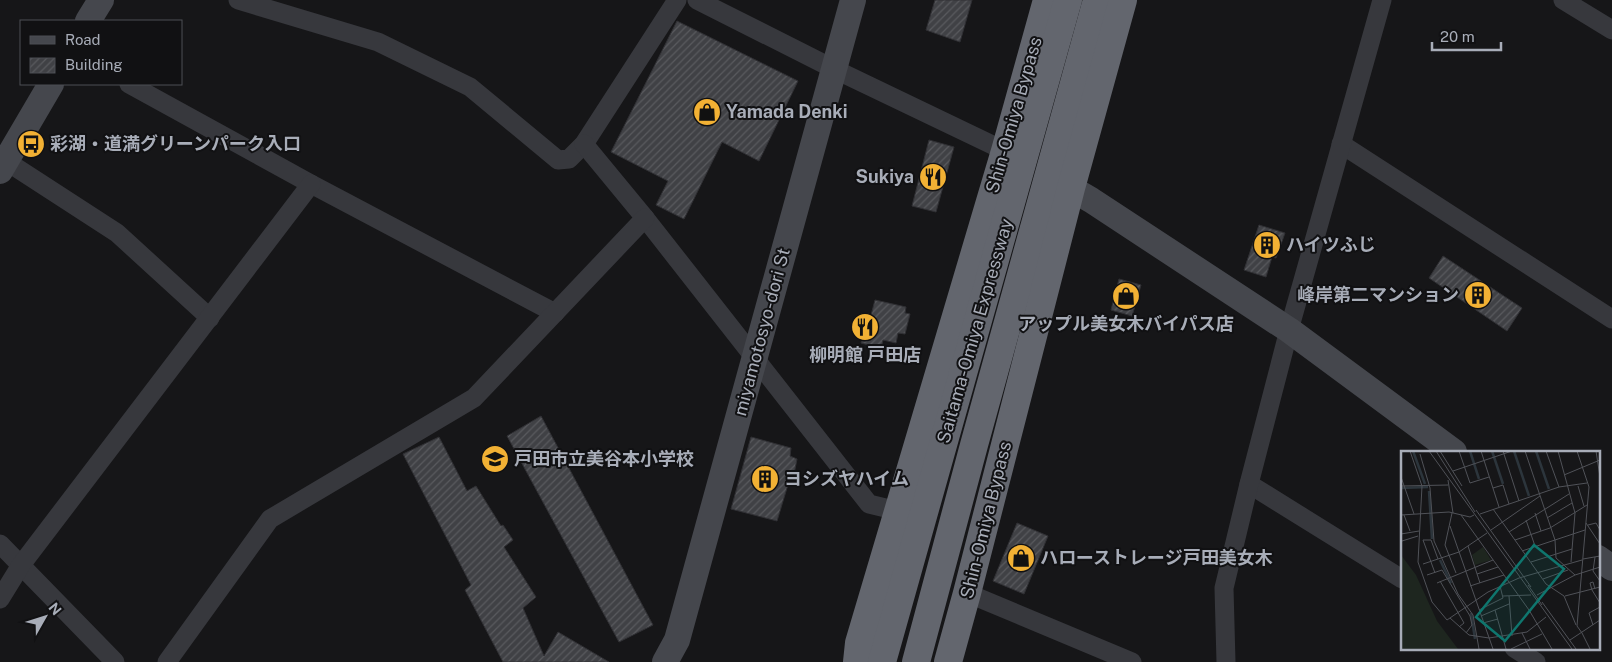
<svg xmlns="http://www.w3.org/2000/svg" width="1612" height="662" font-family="'Public Sans','Noto Sans JP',sans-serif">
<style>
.building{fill:url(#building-hatch);stroke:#303034}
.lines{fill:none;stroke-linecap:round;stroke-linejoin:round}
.street{stroke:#37383d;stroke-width:19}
.secondary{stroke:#45474d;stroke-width:26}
.highway{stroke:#63666e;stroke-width:28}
.labels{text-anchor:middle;stroke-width:4;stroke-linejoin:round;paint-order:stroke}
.poi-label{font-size:18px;font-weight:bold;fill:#a8adb8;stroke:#111113;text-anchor:start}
.street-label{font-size:18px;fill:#a8adb8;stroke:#111113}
.inset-river{fill:none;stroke:#2c353c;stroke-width:2.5}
.inset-road{fill:none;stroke:#505258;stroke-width:1}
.view{fill:#0f766e;fill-opacity:0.15;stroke:#0f766e;stroke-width:2.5}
.inset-edge{fill:none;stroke:#a8adb8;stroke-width:2.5}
</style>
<defs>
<pattern id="building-hatch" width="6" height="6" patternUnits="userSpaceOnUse" patternTransform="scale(1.25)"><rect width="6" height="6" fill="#404145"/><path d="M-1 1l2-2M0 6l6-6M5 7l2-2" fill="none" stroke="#595a5e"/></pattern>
</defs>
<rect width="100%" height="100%" fill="#161618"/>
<!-- building -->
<g class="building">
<polygon points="935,0 972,0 960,42 926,30"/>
<polygon points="677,21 798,81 759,161 722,142 684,219 656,205 668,181 611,152"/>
<polygon points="929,140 954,147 936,212 912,206"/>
<polygon points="1259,225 1285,233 1276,258 1272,257 1266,277 1244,270"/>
<polygon points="1443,256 1522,308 1507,331 1429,278"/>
<polygon points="1119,279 1141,285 1132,316 1111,310"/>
<polygon points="875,300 906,307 905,313 910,314 905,334 898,333 896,343 883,340 881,348 861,343 866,322 869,323"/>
<polygon points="541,416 653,625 619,642 507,436"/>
<polygon points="439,437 467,491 476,486 501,526 503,525 513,540 504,547 536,597 523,608 544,656 558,632 609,662 503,662 465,590 471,585 403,454"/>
<polygon points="751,437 791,448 790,456 797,459 793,479 790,478 777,521 731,509"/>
<polygon points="1017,523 1048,536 1024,594 993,581"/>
</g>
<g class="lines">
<!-- street -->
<g class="street">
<polyline points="238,0 378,42 470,87 558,160 569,159 584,144 677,0"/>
<polyline points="697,0 834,69 1005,151"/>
<polyline points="1563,0 1612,30"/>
<polyline points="129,84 311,184 555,313"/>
<polyline points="584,144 645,218 869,504 898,511"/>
<polyline points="1341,144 1612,319"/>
<polyline points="6,161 117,233 210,318"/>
<polyline points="1249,484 1402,579"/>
<polyline points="0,544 115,662"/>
<polyline points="967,593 1132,662"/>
<polyline points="0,599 21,565 311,184"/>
<polyline points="1514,648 1536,662"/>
<polyline points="167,662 270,519 474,398 645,218"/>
<polyline points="1226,662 1224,588 1249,484 1289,330 1382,0"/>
</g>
<!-- secondary -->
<g class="secondary">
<polyline points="88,21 101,0"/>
<polyline points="0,171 51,84"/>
<polyline points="1053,178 1091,200 1289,330 1454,452"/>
<polyline points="1598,558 1612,568"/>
<polyline points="665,662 677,640 853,0"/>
</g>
<!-- highway -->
<g class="highway">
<polyline points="857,662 859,643 1005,151 1047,0"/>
<polyline points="882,662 1068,0"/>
<polyline points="916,662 974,445 1097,0"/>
<polyline points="948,662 967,593 1071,188 1123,0"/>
</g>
</g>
<!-- icons -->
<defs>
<g id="shop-disc" transform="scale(1.4375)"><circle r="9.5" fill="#f2b134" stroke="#111113"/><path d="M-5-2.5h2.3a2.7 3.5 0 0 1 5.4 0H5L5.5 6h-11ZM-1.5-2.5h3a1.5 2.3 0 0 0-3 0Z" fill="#111"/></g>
<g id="bus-disc" transform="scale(1.4375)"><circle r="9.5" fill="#f2b134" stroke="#111113"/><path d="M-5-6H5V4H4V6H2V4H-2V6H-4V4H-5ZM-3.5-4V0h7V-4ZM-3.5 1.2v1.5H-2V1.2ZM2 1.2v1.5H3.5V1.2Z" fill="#111"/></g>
<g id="restaurant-disc" transform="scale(1.4375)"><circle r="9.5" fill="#f2b134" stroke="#111113"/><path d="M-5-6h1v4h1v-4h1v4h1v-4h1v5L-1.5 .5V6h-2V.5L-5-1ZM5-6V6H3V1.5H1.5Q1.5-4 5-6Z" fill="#111"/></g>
<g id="building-disc" transform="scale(1.4375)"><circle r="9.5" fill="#f2b134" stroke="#111113"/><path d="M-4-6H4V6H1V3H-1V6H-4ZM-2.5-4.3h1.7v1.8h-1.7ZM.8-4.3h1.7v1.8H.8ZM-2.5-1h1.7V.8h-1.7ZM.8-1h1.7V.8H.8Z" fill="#111"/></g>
<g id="school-disc" transform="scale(1.4375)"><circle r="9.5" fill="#f2b134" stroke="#111113"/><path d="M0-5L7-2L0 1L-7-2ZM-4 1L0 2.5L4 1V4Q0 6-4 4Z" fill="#111"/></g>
</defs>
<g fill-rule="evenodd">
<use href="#shop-disc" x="707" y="112"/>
<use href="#bus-disc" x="31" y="144"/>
<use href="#restaurant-disc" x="933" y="177"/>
<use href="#building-disc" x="1267" y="245"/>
<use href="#building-disc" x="1478" y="295"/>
<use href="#shop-disc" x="1126" y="296"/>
<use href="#restaurant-disc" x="865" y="327"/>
<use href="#school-disc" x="495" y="459"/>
<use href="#building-disc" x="765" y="479"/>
<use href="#shop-disc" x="1021" y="558"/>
</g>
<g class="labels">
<!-- poi labels -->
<g class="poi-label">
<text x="726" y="118">Yamada Denki</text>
<text x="50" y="150">彩湖・道満グリーンパーク入口</text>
<text x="914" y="183" text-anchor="end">Sukiya</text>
<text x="1286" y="251">ハイツふじ</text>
<text x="1459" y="301" text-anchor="end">峰岸第二マンション</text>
<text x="1126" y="330" text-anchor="middle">アップル美女木バイパス店</text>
<text x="865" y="361" text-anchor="middle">柳明館 戸田店</text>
<text x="514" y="465">戸田市立美谷本小学校</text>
<text x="784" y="485">ヨシズヤハイム</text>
<text x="1040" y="564">ハローストレージ戸田美女木</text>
</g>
<!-- street labels -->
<g class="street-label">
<text transform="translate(1014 115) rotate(-74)" y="6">Shin-Omiya Bypass</text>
<text transform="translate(975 331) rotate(-74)" y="6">Saitama-Omiya Expressway</text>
<text transform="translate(762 332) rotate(-75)" y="6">miyamotosyo-dori St</text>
<text transform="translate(986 520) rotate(-76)" y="6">Shin-Omiya Bypass</text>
</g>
</g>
<!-- overview -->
<g transform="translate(1401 451)">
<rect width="199" height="199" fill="#161618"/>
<path d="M82 96 90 109 74 114 71 104ZM0 104 15 124 36 170 57 198H0Z" fill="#1e261f"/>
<path class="inset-river" d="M12 0 24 33M69 0 78 28M91 0 102 33M113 0 128 45M135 0 148 38M0 37 27 36M28 40 31 88M39 109 50 132M70 162 74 188"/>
<path class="inset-road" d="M9 0 21 35 17 111 31 151 46 169 87 141 118 127 181 109M28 0 171 198M35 0 74 61M39 0 61 35M58 0 69 32 88 26M80 0 98 56M102 0 118 50M124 0 154 89 155 107 174 124 199 116M145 0 158 36M157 0 174 62 170 111M176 0 188 36 176 175 181 182M195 0 199 26M19 3 29 37 33 90 57 143 72 164 78 198M52 20 111 0M163 24 199 9M0 26 13 63M47 29 52 62M0 35 47 34M177 35 183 55M92 37 102 34 108 53M92 58 145 133 163 145 175 174M75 59 130 136M51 62 44 94 55 122M134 62 140 80M79 63 158 36 186 32M0 64 48 61 69 66 73 64M3 64 9 80M60 64 128 159 151 198M146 67 171 52M125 69 134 95M185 72 199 93M187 74 195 72 199 79M49 75 92 198M90 79 139 45M108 81 168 43M0 83 18 80M22 89 34 122M22 89H30L37 108M114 89 149 77 186 54M1 90 17 85M67 95 79 132M121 100 184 79M194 106 192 120 199 130M182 108 199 105M130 111 171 98M22 113 58 101 86 82M76 123 97 116M26 124 41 119 69 165 71 174 65 182M142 128 167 119M39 130 63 172 58 176M36 132 92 109M127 134 141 154M69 135 103 124M191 139 189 132 192 131 194 138M191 139 199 152M136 144 174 124M102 145 130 144M108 145 111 185M164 145 199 136M141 151 175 198M78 159 102 147 99 135M94 159 105 198M80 165 108 153M49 167 68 184 88 187 126 181 145 166M82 172 97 168M192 174 188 162 199 156M121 182 129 198M181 182 189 198M169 189 199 169M110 198 141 183"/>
<path class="view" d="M133 94 163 118 104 190 75 166Z"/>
<rect width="199" height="199" class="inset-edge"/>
</g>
<!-- legend -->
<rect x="20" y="20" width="162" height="65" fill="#111113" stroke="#4d4f55"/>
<rect x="30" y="36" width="25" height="8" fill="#45474d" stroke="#4d4f55"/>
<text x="65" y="45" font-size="15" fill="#a8adb8">Road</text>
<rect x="30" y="58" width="25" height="15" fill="url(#building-hatch)" stroke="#4d4f55"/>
<text x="65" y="70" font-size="15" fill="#a8adb8">Building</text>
<!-- north arrow -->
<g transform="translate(45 617) rotate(51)" stroke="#111113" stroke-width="4" paint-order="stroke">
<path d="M0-4L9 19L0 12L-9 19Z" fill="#a8adb8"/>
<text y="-8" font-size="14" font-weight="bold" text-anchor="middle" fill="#a8adb8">N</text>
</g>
<!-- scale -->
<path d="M1432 42v8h69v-8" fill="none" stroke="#a8adb8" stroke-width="2.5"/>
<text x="1440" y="42" font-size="15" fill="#a8adb8" stroke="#111113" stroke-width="4" paint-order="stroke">20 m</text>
</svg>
